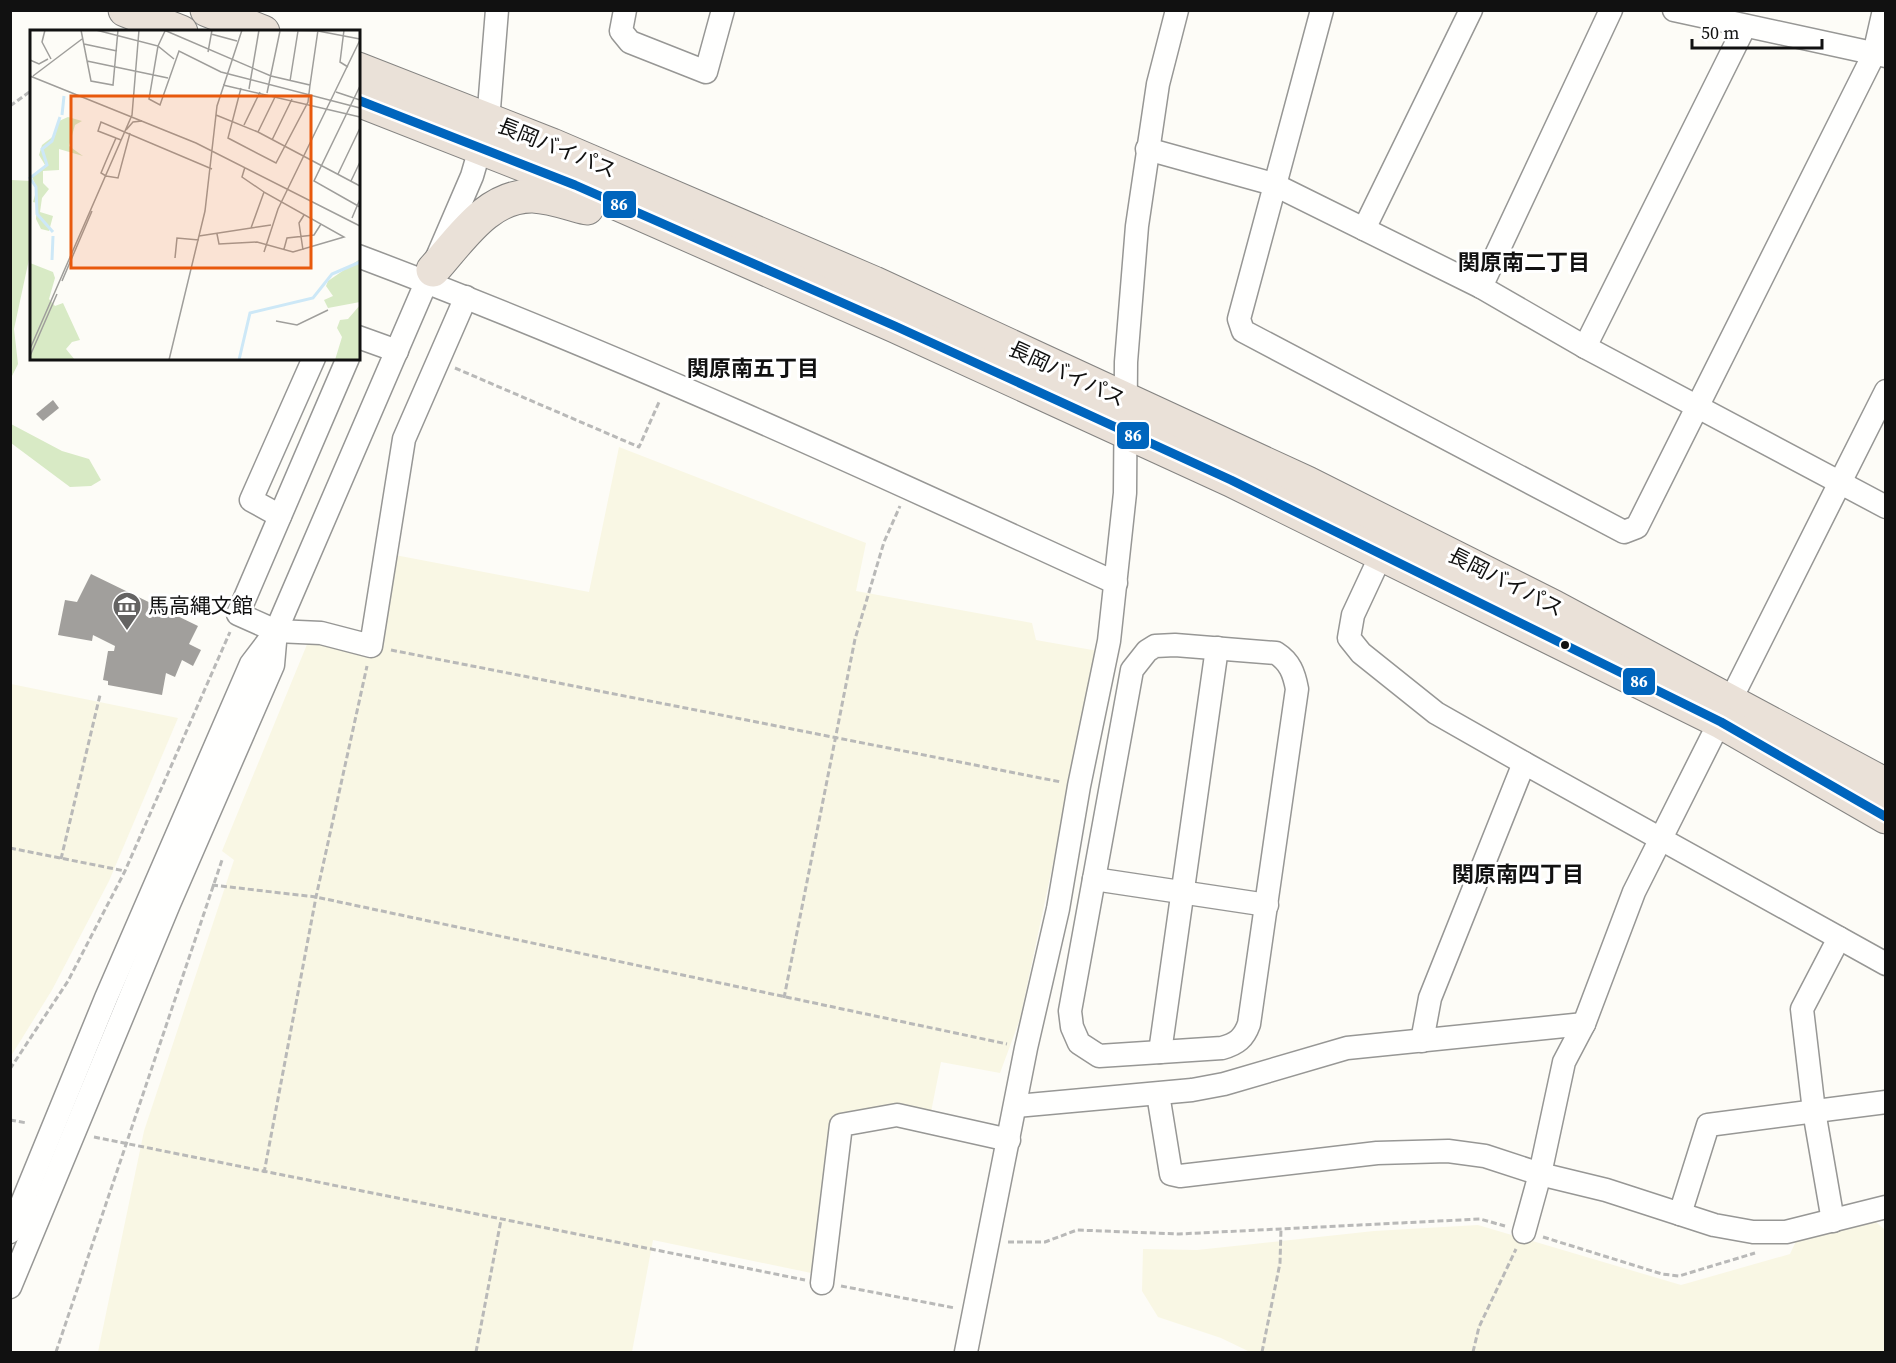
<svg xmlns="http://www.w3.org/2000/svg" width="1896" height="1363" font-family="'Source Serif 4','Noto Sans JP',serif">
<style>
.farmland{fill:#f9f7e4}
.forest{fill:#d8eac5}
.building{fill:#a19f9c}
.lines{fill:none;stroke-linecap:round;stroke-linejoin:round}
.minor-casing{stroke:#979795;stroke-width:25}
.highway-casing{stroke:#858482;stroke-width:35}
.path{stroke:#b9b9b8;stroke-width:3;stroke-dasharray:6 3;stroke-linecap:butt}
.minor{stroke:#fffffe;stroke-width:22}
.highway{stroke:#eae1d8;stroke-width:33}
.bus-1-casing{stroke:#fff;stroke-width:14}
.bus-1{stroke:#0065bd;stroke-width:9}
.bus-dot{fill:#111;stroke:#fff;stroke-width:2}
.labels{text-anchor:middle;stroke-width:6;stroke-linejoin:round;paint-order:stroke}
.street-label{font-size:21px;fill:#111;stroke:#fff}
.poi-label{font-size:21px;fill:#111;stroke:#fff;text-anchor:start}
.neighbourhood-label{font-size:22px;font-weight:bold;fill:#111;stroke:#fff}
.inset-river{fill:none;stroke:#cde8f7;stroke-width:3}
.inset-road{fill:none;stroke:#9f9e9b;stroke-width:1.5}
.view{fill:#e8590c;fill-opacity:0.15;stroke:#e8590c;stroke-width:3}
.inset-edge{fill:none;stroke:#111;stroke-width:3}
.line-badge{stroke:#fff;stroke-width:2}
.badge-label{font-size:16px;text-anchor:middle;font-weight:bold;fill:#fff}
</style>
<rect width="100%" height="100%" fill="#fdfcf7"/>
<!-- farmland -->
<g class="farmland">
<polygon points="619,447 866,543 856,591 1032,623 1036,640 1098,651 1020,1019 1000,1073 941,1062 930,1117 833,1120 816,1274 653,1240 632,1352 98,1352 144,1131 234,860 222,851 308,642 378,656 395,555 589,592"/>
<polygon points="11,684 178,718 109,881 52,990 11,1056"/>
<polygon points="1876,1222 1885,1230 1885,1352 1250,1352 1221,1338 1158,1317 1142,1291 1143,1249 1197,1250 1374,1231 1478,1225 1681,1285 1790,1254 1797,1239"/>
</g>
<!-- forest -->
<g class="forest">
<polygon points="11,180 32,181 31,250 14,329 18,364 11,378"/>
<polygon points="11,424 62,451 89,459 101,480 91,486 70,487 11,443"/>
</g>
<!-- building -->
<g class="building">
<polygon points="53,400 59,408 43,421 36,414"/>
<polygon points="91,574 198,626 189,644 201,650 193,666 182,660 175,677 166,673 162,695 108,685 108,681 103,680 108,651 114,651 115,646 93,635 92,641 58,635 65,600 77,602"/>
</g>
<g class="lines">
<!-- minor casing -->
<g class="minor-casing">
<g id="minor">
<polyline points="625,10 621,31 630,42 706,72 723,10"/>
<polyline points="1322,10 1239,319 1243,331 1624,532 1637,527 1874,54 1884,10"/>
<polyline points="1674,10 1886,56"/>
<polyline points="1147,149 1273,184 1481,287 1585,347 1886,507"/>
<polyline points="1364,229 1471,10"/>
<path d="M358 256C616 353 866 468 1116 583"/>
<polyline points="1481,287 1611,10"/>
<polyline points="358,337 397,351"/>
<polyline points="1585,347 1745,26"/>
<polyline points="348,358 238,614 276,631 321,633 371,646 404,439 466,297"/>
<polyline points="280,516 251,500 314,358"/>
<polyline points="1381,555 1353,615 1349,638 1361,653 1436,713 1524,763"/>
<path d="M1175 645 1276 653C1290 662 1294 673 1297 689L1249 1024C1244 1038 1237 1044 1222 1048L1099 1056 1079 1043 1072 1027 1070 1011 1132 670 1147 651 1155 646Z"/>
<polyline points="1094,879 1267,905"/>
<polyline points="1422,1041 1430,998 1524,763 1886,964"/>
<polyline points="1160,1052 1217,648"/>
<polyline points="1158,1094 1171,1174 1180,1176 1377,1153 1448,1151 1485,1156 1540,1174 1606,1190 1714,1225 1753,1232 1786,1232 1886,1207"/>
<polyline points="1016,1106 1192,1090 1224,1084 1347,1048 1584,1024"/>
<polyline points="1680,1214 1708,1125 1886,1102"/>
<polyline points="1833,1221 1814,1111 1802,1009 1839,938"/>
<polyline points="10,1232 106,998 251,664 276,631 472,176 488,121 497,10"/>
<polyline points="1524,1232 1540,1174 1564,1062 1584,1024 1634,892 1886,391"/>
<polyline points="822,1283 841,1125 897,1115 1009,1140"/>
<polyline points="10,1287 169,904 273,665 276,631"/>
<polyline points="966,1352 1026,1048 1058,909 1079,786 1109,641 1125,493 1126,362 1137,226 1158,84 1177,10"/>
</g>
</g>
<!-- highway casing -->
<g class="highway-casing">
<g id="highway">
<polyline points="125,10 181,32"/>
<polyline points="207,10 263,32"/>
<polyline points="358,69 552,145 874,283 1307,483 1554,607 1886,785"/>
<polyline points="358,100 575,185 895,326 1231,480 1721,722 1886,817"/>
<path d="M433 270C461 239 488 195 533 196 552 197 570 204 587 208"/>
</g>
</g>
<!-- path -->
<g class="path">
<polyline points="10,106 32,90"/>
<polyline points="455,368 639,447 660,400"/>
<polyline points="391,650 1061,782"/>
<polyline points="10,848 125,871"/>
<polyline points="61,859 100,695"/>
<polyline points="212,885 316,897 1007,1044"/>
<polyline points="784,998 855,639 884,542 900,506"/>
<polyline points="10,1069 68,981 125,871 230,632"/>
<polyline points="10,1120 27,1123"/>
<polyline points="94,1137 805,1280"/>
<polyline points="264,1173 316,897 367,666"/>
<polyline points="1543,1237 1662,1274 1679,1276 1755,1253"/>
<polyline points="1008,1242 1045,1242 1077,1230 1179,1234 1480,1219 1505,1226"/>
<polyline points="841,1286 955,1308"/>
<polyline points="56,1352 222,860"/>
<polyline points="476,1352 501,1220"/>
<polyline points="1262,1352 1280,1263 1281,1229"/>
<polyline points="1473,1352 1479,1327 1516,1249"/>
</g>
<!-- minor -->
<use href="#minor" class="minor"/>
<!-- highway -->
<use href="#highway" class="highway"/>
<!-- bus-1 casing -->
<g class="bus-1-casing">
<polyline id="bus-1" points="358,100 575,185 895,326 1231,480 1721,722 1886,817"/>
</g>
<!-- bus-1 -->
<use href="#bus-1" class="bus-1"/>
</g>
<!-- icons -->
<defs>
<g id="museum-pin" transform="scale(1.5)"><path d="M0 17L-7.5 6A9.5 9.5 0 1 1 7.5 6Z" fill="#646362" stroke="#fff"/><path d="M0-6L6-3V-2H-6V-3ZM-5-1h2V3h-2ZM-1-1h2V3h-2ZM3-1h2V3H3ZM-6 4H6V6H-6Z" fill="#fff"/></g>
</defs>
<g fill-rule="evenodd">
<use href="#museum-pin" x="127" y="606"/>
</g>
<!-- markers -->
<circle class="bus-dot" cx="1565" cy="645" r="5"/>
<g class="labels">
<!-- street labels -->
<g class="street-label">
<text transform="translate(557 148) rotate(22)" y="7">長岡バイパス</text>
<text transform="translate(1067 374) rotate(25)" y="7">長岡バイパス</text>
<text transform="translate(1506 582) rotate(27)" y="7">長岡バイパス</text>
</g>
<!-- poi labels -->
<g class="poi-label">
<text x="148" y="613">馬高縄文館</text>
</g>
<!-- neighbourhood labels -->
<g class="neighbourhood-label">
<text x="1524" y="270">関原南二丁目</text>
<text x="753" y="376">関原南五丁目</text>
<text x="1518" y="882">関原南四丁目</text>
</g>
</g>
<!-- overview -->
<g transform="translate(30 30)">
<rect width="330" height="330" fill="#fdfcf7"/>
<path d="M38 87 52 91 45 95 39 116 53 126 29 119V140L13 141V153L19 159 12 168 10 182 23 186 19 201 11 199 6 189 7 173 3 172 7 158 2 147 15 135 9 125 12 115 25 105 29 91ZM330 229V272L298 278 294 270 303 266 296 256 298 251ZM0 233 23 242 25 248 19 269 25 276 33 273 50 310 42 312 36 319 45 330H0ZM330 275V330H305L312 307 307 298 310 290 318 289Z" fill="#d8eac5"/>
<path class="inset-river" d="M32 85 34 66M23 202 7 184 6 157 0 148 17 135 12 119 22 111 30 87M22 230 23 206M209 330 220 283 283 268 302 244 330 232"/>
<path class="inset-road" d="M15 0 12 12 21 29M51 0 61 51 83 55 88 0M66 0 128 16 119 69 130 75 149 21 191 42 330 78M134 0 241 46 280 55 288 0M231 0 288 1 330 9M314 0 310 32 318 37M135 1 128 16 144 29M181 4 207 11M54 14 87 21M178 22 182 0M0 30 9 34 18 29M57 31 138 48M0 46 166 113 330 196M3 46 52 9M260 51 268 1M193 55 330 87M330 56 284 151 330 177M211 58 198 108 246 133 278 72 280 55M219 59 229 0M306 62 330 70M237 63 250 1M186 85 228 102 330 156M214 95 230 62M96 100 103 92 112 91M228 102 246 65M86 108 68 101 71 92 182 139M242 110 262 69M215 137 212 147 234 162M308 144 330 98M76 146 71 143 76 131 86 108 91 110M76 146 88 148 100 103M321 151 330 132M322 188 330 169M187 204 189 214 227 212 263 222 314 207 234 162 221 198M169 206 241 195M254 219 257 208 284 205 291 194M273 220 269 193 274 185M234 222 248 179 330 10M145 228 147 208 169 210M32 251 62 181M246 291 267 295 298 280M0 319 102 85 109 0M0 326 27 264M139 330 175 181 187 76 212 0"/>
<path class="view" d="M41 66H281V238H41Z"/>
<rect width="330" height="330" class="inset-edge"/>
</g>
<g class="line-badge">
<rect x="602" y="190" width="35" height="29" rx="6" fill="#0065bd"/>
<rect x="1116" y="421" width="34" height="29" rx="6" fill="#0065bd"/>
<rect x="1622" y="667" width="34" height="29" rx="6" fill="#0065bd"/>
</g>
<g class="badge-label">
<text x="619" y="210">86</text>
<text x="1133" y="441">86</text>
<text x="1639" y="687">86</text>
</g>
<!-- border -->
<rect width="1896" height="1363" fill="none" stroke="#111111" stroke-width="24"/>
<!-- scale -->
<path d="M1692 39v9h130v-9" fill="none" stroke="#111111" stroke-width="3"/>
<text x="1701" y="39" font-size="18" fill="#111111" stroke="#ffffff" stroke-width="4.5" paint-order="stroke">50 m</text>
</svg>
